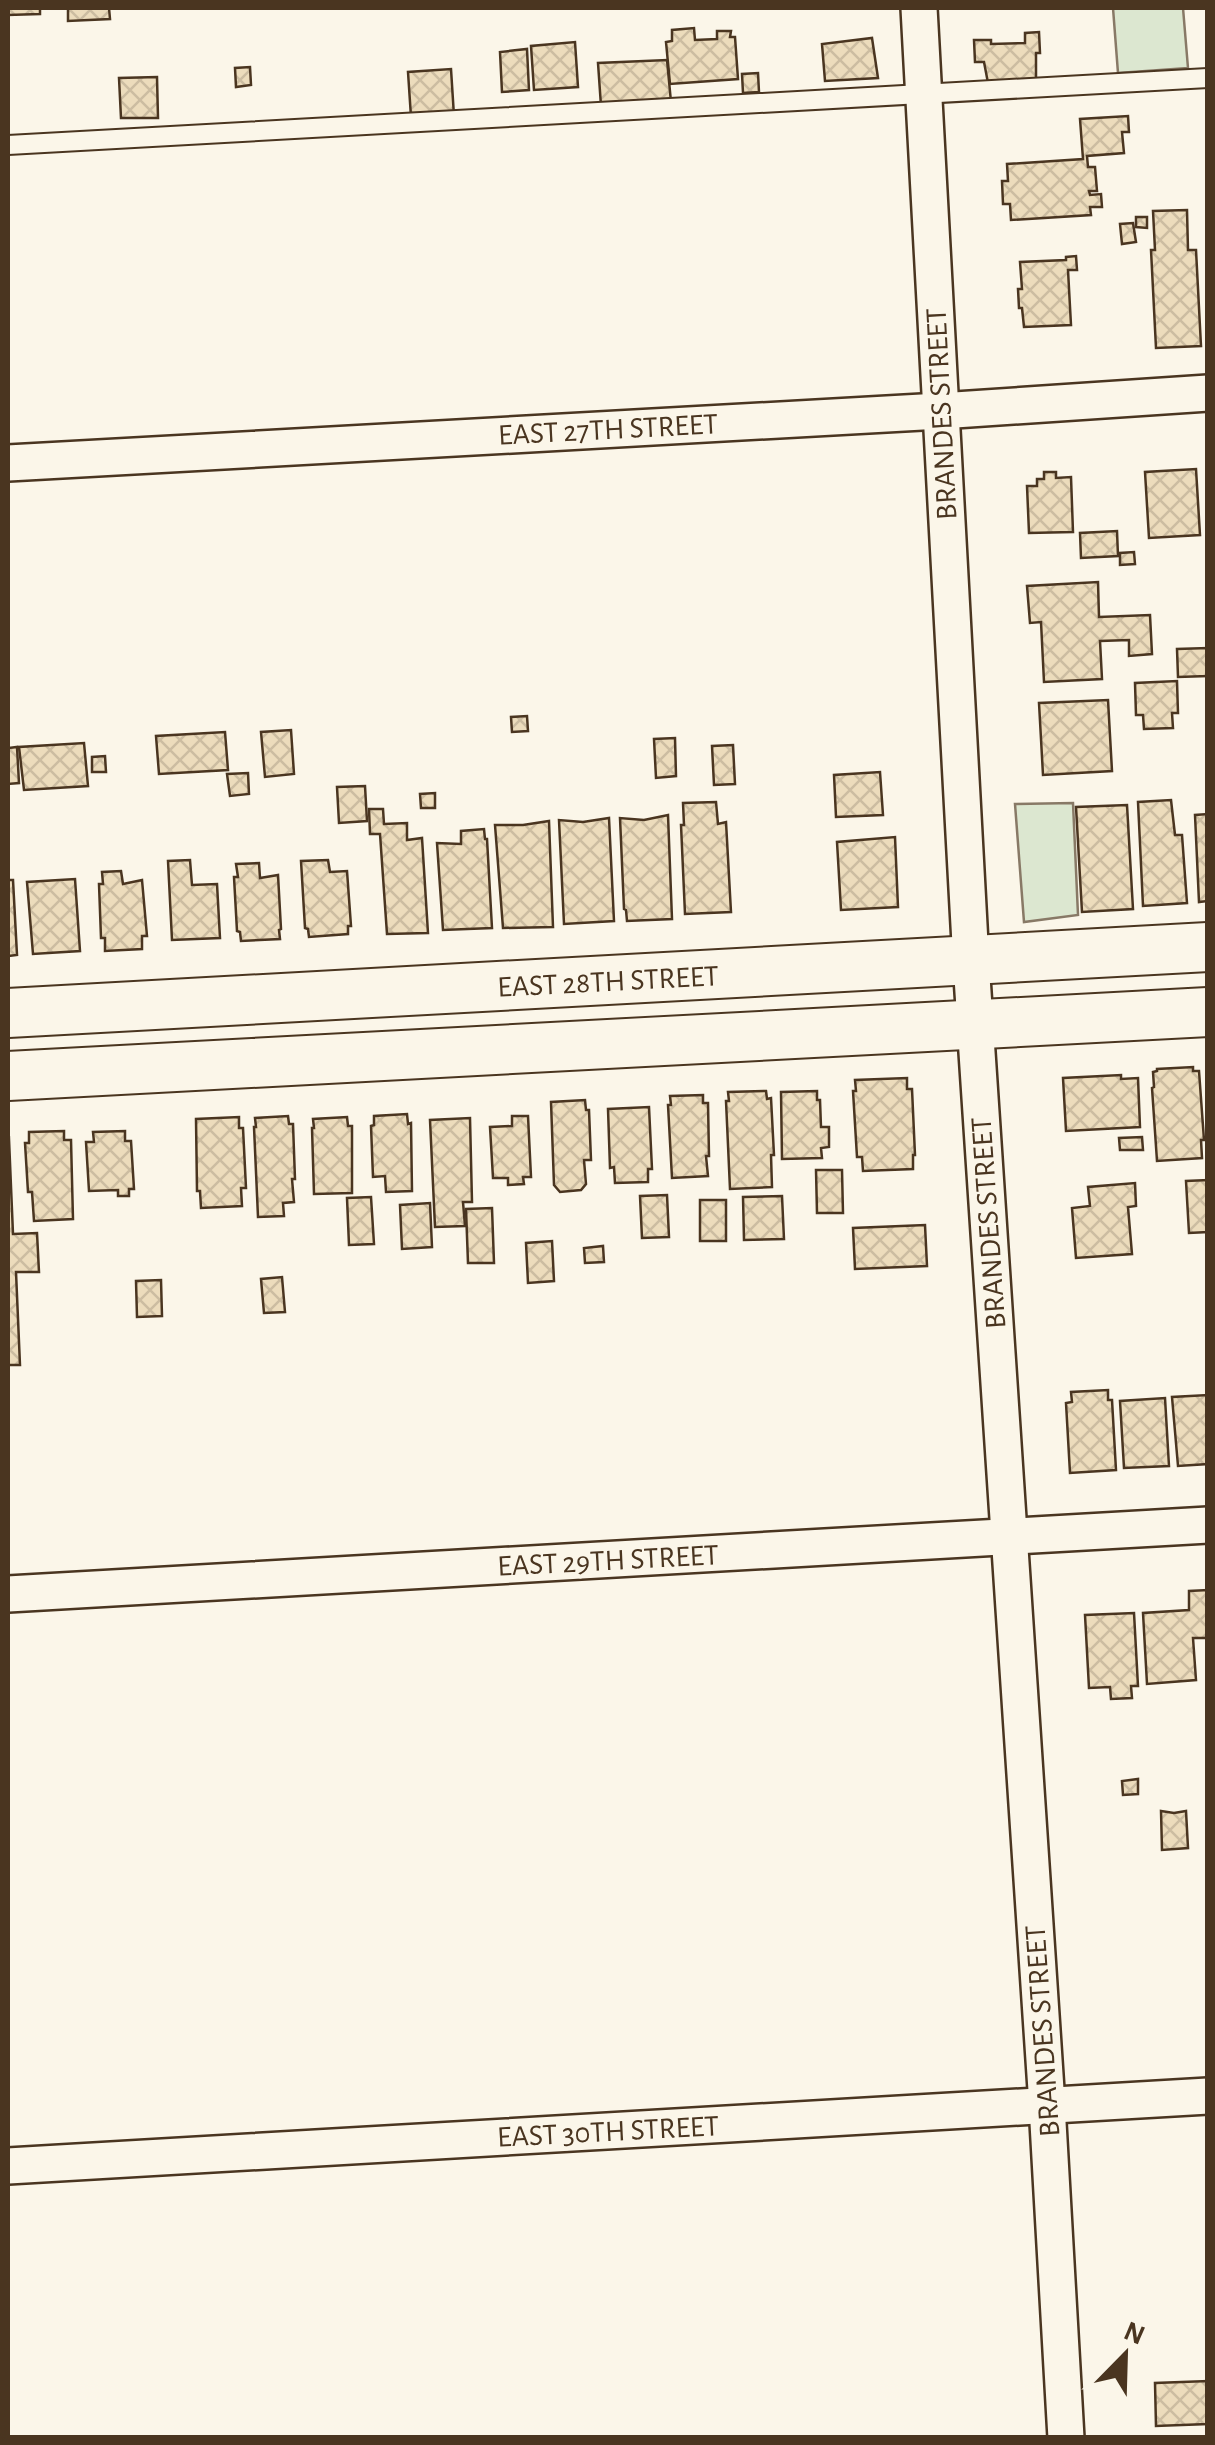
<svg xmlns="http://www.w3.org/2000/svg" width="1215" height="2445" font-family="'Alegreya Sans',sans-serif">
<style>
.grass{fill:#dce7d0;stroke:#887966;stroke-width:2.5}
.building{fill:url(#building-cross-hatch);stroke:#4a3520;stroke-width:2.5}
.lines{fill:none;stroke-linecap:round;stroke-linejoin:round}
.lane-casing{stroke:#4a3520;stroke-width:22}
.street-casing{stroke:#4a3520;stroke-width:40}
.secondary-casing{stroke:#4a3520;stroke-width:52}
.lane{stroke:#fbf6e9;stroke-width:18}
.street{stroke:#fbf6e9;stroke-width:35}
.secondary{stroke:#fbf6e9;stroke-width:48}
.labels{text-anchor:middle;stroke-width:8;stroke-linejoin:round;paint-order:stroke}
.street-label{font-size:30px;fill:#4a3520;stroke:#fbf6e9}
</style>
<defs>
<pattern id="building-cross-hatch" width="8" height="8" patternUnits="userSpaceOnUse" patternTransform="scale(2.5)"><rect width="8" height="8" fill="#ecdcbc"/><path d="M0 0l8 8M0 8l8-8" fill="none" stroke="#ccbda1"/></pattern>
</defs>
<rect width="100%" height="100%" fill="#fbf6e9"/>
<!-- grass -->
<g class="grass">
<polygon points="1113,8 1183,8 1188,68 1118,73"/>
<polygon points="1073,803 1078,915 1024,922 1015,804"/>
</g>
<!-- building -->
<g class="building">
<polygon points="8,8 40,8 40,14 8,15"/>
<polygon points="68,8 109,8 110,19 68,21"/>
<polygon points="694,28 695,40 717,39 717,31 731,31 730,37 735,37 738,79 670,84 666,42 672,41 672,30"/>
<polygon points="1039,32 1040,53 1036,53 1036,81 988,83 984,62 975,62 974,40 991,40 991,44 1025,43 1025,33"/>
<polygon points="872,38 878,78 825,81 822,44"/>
<polygon points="575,42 578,87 534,90 531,46"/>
<polygon points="527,49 529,90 502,92 500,52"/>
<polygon points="667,60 671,102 601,106 598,63"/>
<polygon points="250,67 251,85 236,87 235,68"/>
<polygon points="451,69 454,116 411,117 408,72"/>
<polygon points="758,73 759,92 743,93 742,74"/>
<polygon points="157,77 158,118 121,118 119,78"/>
<polygon points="1128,116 1129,132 1122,132 1124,153 1087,156 1088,167 1095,167 1097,191 1089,191 1090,195 1101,194 1102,207 1090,207 1091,215 1011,220 1010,204 1003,204 1002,181 1008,181 1007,164 1083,159 1080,119"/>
<polygon points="1187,210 1188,250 1196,250 1201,346 1156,348 1151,250 1155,250 1153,211"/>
<polygon points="1136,217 1147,217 1147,228 1136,227"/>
<polygon points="1133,223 1136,242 1122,244 1120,224"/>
<polygon points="1076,256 1077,270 1068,270 1071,325 1024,327 1022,308 1019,308 1018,289 1022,289 1020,262 1066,260 1066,257"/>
<polygon points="1196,469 1200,535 1149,538 1145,472"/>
<polygon points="1044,472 1056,472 1056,478 1071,477 1073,532 1029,533 1027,486 1037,486 1037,479 1044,479"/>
<polygon points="1117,531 1118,556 1081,558 1080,533"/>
<polygon points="1134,552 1135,564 1120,565 1120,553"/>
<polygon points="1098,582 1099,617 1150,615 1152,654 1129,656 1129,640 1100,641 1102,679 1044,682 1041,622 1030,623 1027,586"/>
<polygon points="1208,648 1208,676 1178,677 1177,649"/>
<polygon points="1177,681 1178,713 1172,713 1173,728 1144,729 1143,715 1136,715 1135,683"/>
<polygon points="1108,700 1112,771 1043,775 1039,703"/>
<polygon points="527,716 528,731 512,732 511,717"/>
<polygon points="291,730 294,774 265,777 261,732"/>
<polygon points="225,732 228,770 159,774 156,736"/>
<polygon points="675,738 676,776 656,778 654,739"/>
<polygon points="84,743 88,786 24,790 19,747"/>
<polygon points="733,745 735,784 714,785 712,746"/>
<polygon points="17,747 19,783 8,784 8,748"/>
<polygon points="105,756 106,772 92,772 92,757"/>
<polygon points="880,772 883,815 836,817 834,775"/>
<polygon points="248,773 249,794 230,796 227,774"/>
<polygon points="365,786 367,821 339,823 337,787"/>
<polygon points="435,793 435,808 421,808 420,794"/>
<polygon points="1171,800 1175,835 1182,835 1187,903 1143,906 1138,802"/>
<polygon points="716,802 718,824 726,822 731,912 685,914 681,825 684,825 683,803"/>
<polygon points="1127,805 1133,909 1082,912 1076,807"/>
<polygon points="369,809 383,809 384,824 407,823 407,840 422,838 428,933 387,934 380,834 370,834"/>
<polygon points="1208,814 1208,901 1199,902 1195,815"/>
<polygon points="668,815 672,919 627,921 626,910 624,909 620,818 644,820"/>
<polygon points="609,818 614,921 564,924 559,820 583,822"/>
<polygon points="549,821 553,927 503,928 495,825 523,825"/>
<polygon points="484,829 485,839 487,839 492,928 443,930 437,843 461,844 461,831"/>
<polygon points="895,837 898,907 841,910 837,842"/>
<polygon points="190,860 192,885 217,884 220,938 172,940 168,861"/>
<polygon points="328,860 330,872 347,871 351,926 348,926 348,934 309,937 308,929 305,928 301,861"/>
<polygon points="259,863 260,878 278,875 281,929 279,930 280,939 241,941 240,932 237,931 234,877 238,877 236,864"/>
<polygon points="121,871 123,884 142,880 147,936 142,936 142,949 105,951 105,938 101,938 99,884 103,884 102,872"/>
<polygon points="75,879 80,951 33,954 27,882"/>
<polygon points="8,880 13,880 17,955 8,956"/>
<polygon points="1193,1067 1193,1071 1199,1071 1204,1140 1201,1140 1202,1158 1157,1161 1152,1088 1154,1087 1153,1072 1157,1071 1157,1069"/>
<polygon points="1121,1075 1121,1079 1138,1078 1140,1127 1066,1131 1063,1078"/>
<polygon points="907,1078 907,1089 912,1089 915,1155 913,1155 913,1169 863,1171 862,1157 857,1157 853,1091 856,1091 855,1080"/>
<polygon points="766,1091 767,1099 771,1098 774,1155 771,1155 772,1187 730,1189 726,1101 729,1101 728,1092"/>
<polygon points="817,1091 817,1100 820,1100 821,1127 829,1127 829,1147 821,1148 822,1158 782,1159 781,1092"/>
<polygon points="703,1095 703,1103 708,1103 709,1156 706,1156 708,1176 672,1178 668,1105 671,1105 670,1096"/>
<polygon points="585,1100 586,1110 589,1110 591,1160 584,1160 586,1184 581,1190 560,1192 554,1185 551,1102"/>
<polygon points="649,1107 652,1169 648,1169 648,1182 615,1183 614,1167 610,1168 608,1109"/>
<polygon points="407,1114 408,1124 411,1123 412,1191 386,1192 385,1176 373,1177 371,1126 374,1125 374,1116"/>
<polygon points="288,1116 289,1124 293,1124 295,1179 292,1179 294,1202 283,1203 284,1216 258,1217 254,1127 256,1127 255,1118"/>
<polygon points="512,1116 528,1116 531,1177 523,1177 524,1184 508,1185 508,1178 493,1178 490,1127 512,1126"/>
<polygon points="239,1117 239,1128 243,1128 246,1188 241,1188 242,1206 201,1208 200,1191 197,1191 196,1119"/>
<polygon points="347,1117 348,1126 352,1126 352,1193 314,1194 312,1128 314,1128 313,1119"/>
<polygon points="470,1118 472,1202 463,1202 465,1226 435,1227 430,1120"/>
<polygon points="64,1131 64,1140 71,1140 73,1219 34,1221 32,1192 28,1192 25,1143 29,1143 29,1132"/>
<polygon points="125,1131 125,1141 131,1141 134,1189 129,1189 129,1196 118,1196 118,1190 89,1191 86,1142 94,1142 93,1132"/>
<polygon points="1142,1137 1143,1150 1120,1150 1119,1138"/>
<polygon points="9,1139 13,1234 37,1233 39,1272 16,1272 20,1365 8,1365 8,1140"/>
<polygon points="816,1170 842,1170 843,1213 817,1213"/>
<polygon points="1208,1180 1208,1232 1189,1233 1186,1181"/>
<polygon points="1135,1183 1136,1206 1128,1207 1132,1254 1076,1258 1072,1208 1090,1206 1088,1187"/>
<polygon points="667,1195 669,1237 642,1238 640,1196"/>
<polygon points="782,1196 784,1239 744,1240 743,1197"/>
<polygon points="371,1197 374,1244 349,1245 347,1198"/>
<rect x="700" y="1200" width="26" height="41"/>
<polygon points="430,1203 432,1247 402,1249 400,1205"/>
<polygon points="492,1208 494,1263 468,1263 466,1209"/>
<polygon points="925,1225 927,1266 855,1269 853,1228"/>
<polygon points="552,1241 554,1281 528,1283 526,1243"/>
<polygon points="603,1246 604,1262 585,1263 584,1248"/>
<polygon points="282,1277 285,1312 264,1313 261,1279"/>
<polygon points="161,1280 162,1316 137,1317 136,1281"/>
<polygon points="1108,1390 1108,1400 1112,1400 1116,1470 1070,1473 1066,1403 1072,1402 1071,1392"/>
<polygon points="1208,1395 1208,1464 1178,1466 1172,1397"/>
<polygon points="1165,1398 1169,1466 1124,1468 1120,1401"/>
<polygon points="1208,1590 1208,1638 1193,1638 1196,1680 1147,1684 1143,1613 1189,1610 1189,1591"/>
<polygon points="1134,1613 1138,1686 1131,1686 1132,1698 1111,1699 1110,1687 1089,1688 1085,1615"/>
<polygon points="1138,1779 1138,1794 1123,1795 1122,1781"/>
<polygon points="1161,1811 1174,1813 1186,1811 1188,1848 1162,1850"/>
<polygon points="1208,2381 1208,2424 1156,2426 1155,2383"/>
</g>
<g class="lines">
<!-- lane casing -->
<g class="lane-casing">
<polyline id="lane" points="8,145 1208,78"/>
</g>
<!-- street casing -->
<g class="street-casing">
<g id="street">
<polyline points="919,8 971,962 1047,2105 1066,2438"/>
<polyline points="8,463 940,411 1208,393"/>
<polyline points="8,1594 1208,1525"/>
<polyline points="8,2166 1208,2096"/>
</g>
</g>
<!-- secondary casing -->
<g class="secondary-casing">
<g id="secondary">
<polyline points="8,1013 1208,947"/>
<polyline points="8,1076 1208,1012"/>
</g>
</g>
<!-- lane -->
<use href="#lane" class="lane"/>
<!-- street -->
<use href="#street" class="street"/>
<!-- secondary -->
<use href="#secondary" class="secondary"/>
</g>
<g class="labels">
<!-- street labels -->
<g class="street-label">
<text transform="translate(941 414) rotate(-93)" y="10">BRANDES STREET</text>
<text transform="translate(608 429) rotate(-3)" y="10">EAST 27TH STREET</text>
<text transform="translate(608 981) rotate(-3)" y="10">EAST 28TH STREET</text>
<text transform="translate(988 1223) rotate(-94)" y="10">BRANDES STREET</text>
<text transform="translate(608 1560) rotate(-3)" y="10">EAST 29TH STREET</text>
<text transform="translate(1042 2031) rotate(-94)" y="10">BRANDES STREET</text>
<text transform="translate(608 2131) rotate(-3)" y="10">EAST 30TH STREET</text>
</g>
</g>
<!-- border -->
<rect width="1215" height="2445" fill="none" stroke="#4a3520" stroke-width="20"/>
<!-- north arrow -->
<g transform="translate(1125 2355) rotate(23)" stroke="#fbf6e9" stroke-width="8" paint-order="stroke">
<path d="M0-8L18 38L0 25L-18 38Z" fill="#4a3520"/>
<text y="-15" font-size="28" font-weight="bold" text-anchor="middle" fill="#4a3520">N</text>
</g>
</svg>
